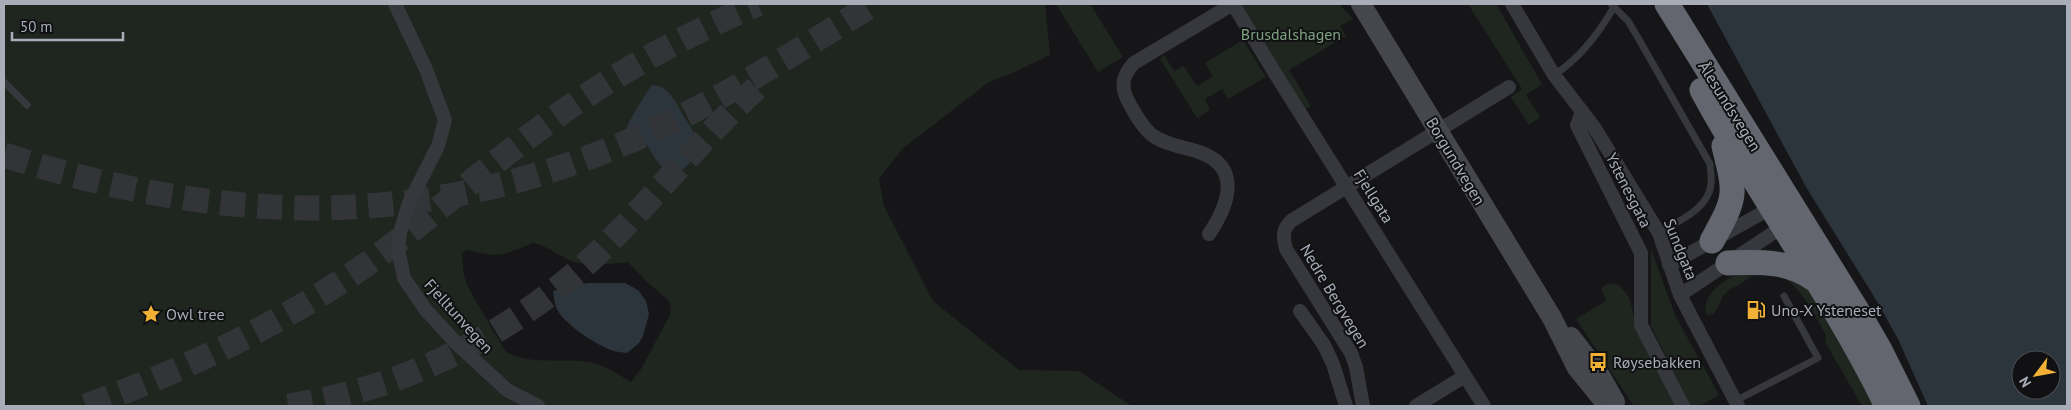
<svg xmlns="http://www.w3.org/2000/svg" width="2071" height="410" font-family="'PT Sans',sans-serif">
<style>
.green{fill:#1e261f;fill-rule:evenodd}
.water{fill:#2c353c;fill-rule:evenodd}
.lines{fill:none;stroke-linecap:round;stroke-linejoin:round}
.highway-tunnel{stroke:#333438;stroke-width:25;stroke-dasharray:25 12;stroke-linecap:butt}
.lane{stroke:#37383d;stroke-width:7}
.street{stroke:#37383d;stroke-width:14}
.secondary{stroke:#45474d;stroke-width:20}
.highway{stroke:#63666e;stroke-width:25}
.labels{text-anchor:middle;stroke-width:4;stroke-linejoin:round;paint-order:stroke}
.park-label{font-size:16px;fill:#7fa381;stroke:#111113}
.street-label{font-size:16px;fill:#a8adb8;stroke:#111113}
.poi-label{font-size:16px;fill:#a8adb8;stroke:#111113;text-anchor:start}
</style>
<rect width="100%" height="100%" fill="#161618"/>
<!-- green -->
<g class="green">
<path d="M4 4H1045L1050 55 1013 73 989 82 902 149 879 179 884 206 933 301 1019 370 1079 371 1132 406H4ZM532 243C545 244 554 253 565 258 585 268 607 264 628 262L645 280 669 301 671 308 670 315 641 369 631 382C621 376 609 368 597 364 567 355 530 368 505 351L469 289 464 276 462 253 468 250C499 258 503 256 532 243Z"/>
<polygon points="1056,4 1090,4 1123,57 1098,72"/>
<polygon points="1242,4 1339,4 1353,19 1340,26 1346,36 1289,70 1311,106 1304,110 1243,11"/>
<polygon points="1468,4 1496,4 1542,84 1526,95 1540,117 1529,125 1511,97 1522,89"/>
<polygon points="1243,40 1266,77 1228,99 1222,89 1205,99 1210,110 1197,118 1160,59 1164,55 1174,71 1184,66 1197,86 1213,76 1205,63"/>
<polygon points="1651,249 1675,315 1719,395 1700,406 1690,406 1651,326"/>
<path d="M1768 269C1787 271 1801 279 1813 293L1864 374 1879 406H1862L1825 342 1826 335C1814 313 1789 261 1756 274 1751 276 1747 280 1743 282 1738 286 1730 288 1726 293 1719 299 1721 307 1712 315L1706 314C1700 292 1733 273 1752 270 1757 269 1763 269 1768 269Z"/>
<polygon points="1610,283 1619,285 1629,297 1637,328 1676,406 1634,406 1576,319 1606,301 1601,288"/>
</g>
<!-- water -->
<g class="water">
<path d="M1707 4H2067V406H1928L1898 339 1878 303 1806 187ZM2021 360H2051V390H2021Z"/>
<path d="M652 85C668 85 676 102 683 115 687 122 694 131 696 139 700 155 683 180 665 169 655 163 652 150 644 142 639 137 628 135 627 127 627 124 648 90 652 85Z"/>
<path d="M587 283H625L638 290 646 301 649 314 643 336 639 343 627 353C622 352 616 352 611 350 595 344 562 323 556 307 554 302 554 296 553 291Z"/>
</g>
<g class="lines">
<!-- highway-tunnel -->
<g class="highway-tunnel">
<path d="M4 155C221 224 419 232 632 140 716 104 795 52 874 4"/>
<path d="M86 406C184 370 278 326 364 266 425 223 479 173 539 129 607 78 680 37 758 4"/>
<path d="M288 406C406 389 519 331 604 247 658 194 705 133 762 83"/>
</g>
<!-- lane -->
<g class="lane">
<path d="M1611 4 1628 21 1637 36 1710 164C1710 170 1712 177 1711 184 1709 209 1678 221 1659 233"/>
<path d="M1554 75C1579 59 1599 33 1614 7"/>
<polyline points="4,82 27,105"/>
<polyline points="1735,401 1818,358 1784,296"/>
</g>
<!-- street -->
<g class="street">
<polyline points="395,4 425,67 445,120 438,146 409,203 400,232 398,249 404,278 425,309 456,343 507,390 538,406"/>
<polyline points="1233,4 1273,70 1484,406"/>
<polyline points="1512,4 1554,75 1594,127 1659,233 1680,295 1738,406"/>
<polyline points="1582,111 1577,125 1641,253 1641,325 1683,406"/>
<path d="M1209 234C1228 206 1243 167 1199 152 1185 147 1165 145 1152 135 1142 127 1134 112 1128 101 1120 85 1123 75 1134 63L1233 4"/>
<polyline points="1669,265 1771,208 1778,208"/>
<polyline points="1680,295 1782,227 1785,221"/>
<polyline points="1300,311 1324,345 1333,364 1346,406"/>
<path d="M1363 406 1356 367 1351 353 1286 249C1283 237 1282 230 1291 221L1509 87"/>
<polyline points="1416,406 1465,376"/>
</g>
<!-- secondary -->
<g class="secondary">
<polyline points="1361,4 1552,318 1577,368 1608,406"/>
<polyline points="1571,337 1598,372 1615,402"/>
</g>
<!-- highway -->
<g class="highway">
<polyline points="1667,4 1855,307 1880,350 1908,406"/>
<path d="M1702 90C1760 197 1834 297 1887 406"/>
<path d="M1712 241C1737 196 1736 195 1724 146"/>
<path d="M1728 263C1760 262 1787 260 1814 279"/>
</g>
</g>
<!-- icons -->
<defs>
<g id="fuel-bare" transform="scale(1.5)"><path d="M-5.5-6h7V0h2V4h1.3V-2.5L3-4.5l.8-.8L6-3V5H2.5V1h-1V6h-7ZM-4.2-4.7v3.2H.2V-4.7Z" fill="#f2b134" stroke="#111113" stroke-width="2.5" paint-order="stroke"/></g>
<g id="sight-bare" transform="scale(1.5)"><path d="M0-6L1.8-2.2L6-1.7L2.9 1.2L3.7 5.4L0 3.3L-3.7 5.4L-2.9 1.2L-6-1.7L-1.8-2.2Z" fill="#f2b134" stroke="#111113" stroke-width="2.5" paint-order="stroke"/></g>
<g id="bus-bare" transform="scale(1.5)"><path d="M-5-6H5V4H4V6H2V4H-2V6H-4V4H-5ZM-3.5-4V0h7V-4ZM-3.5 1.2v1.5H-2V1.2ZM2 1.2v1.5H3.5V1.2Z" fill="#f2b134" stroke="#111113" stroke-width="2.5" paint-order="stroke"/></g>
</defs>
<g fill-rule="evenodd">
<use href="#fuel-bare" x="1756" y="310"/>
<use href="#sight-bare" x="151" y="314"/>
<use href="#bus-bare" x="1598" y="362"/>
</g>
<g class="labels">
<!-- park labels -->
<g class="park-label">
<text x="1291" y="40">Brusdalshagen</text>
</g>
<!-- street labels -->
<g class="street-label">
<text transform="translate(1730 106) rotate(58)" y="6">Ålesundsvegen</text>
<text transform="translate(1456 161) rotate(59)" y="6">Borgundvegen</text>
<text transform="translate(1629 190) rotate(63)" y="6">Ystenesgata</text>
<text transform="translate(1374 196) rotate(58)" y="6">Fjellgata</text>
<text transform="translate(1681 249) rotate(68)" y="6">Sundgata</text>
<text transform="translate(1335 296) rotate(59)" y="6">Nedre Bergvegen</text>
<text transform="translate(459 316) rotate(48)" y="6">Fjelltunvegen</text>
</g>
<!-- poi labels -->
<g class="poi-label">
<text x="1771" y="316">Uno-X Ysteneset</text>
<text x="166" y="320">Owl tree</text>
<text x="1613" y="368">Røysebakken</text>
</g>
</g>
<!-- border -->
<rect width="2071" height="410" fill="none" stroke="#a8adb8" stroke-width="10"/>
<!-- north arrow -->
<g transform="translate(2036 375) rotate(238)"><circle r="24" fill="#111113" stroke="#4d4f55"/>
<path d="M0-4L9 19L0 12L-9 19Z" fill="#f2b134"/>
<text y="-8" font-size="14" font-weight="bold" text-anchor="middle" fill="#a8adb8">N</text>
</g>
<!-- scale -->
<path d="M12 32v8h111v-8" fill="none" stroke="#a8adb8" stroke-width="2.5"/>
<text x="20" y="32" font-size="15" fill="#a8adb8" stroke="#111113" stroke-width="4" paint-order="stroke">50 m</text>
</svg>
